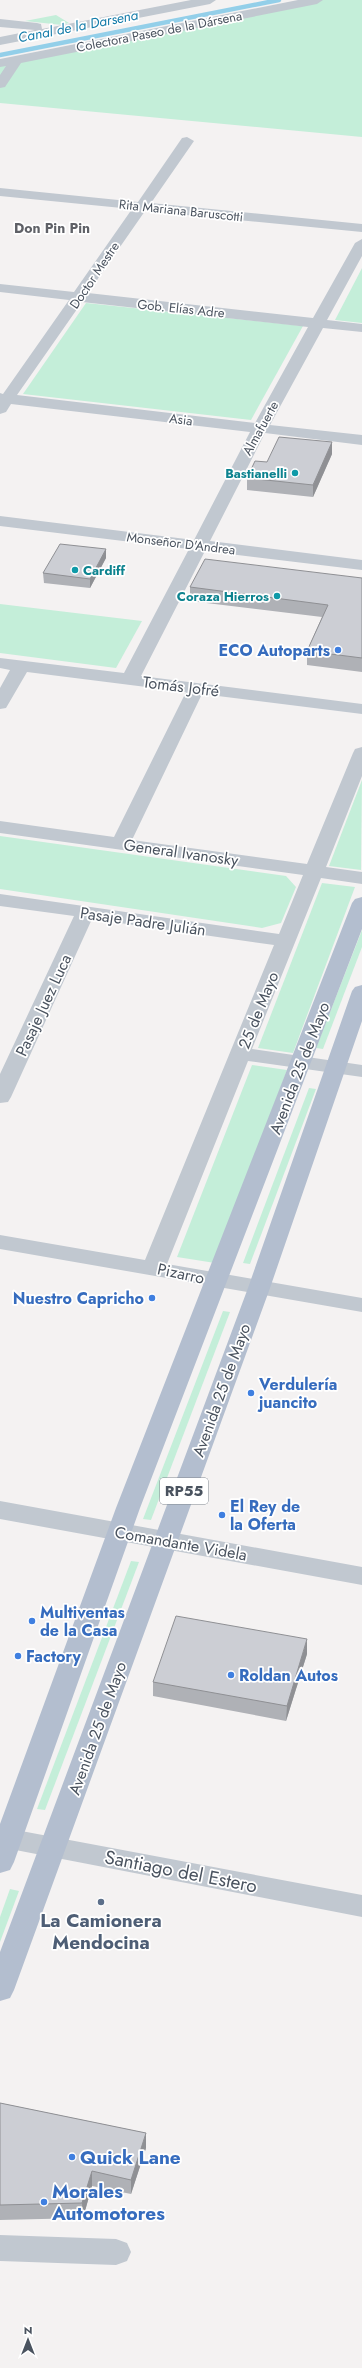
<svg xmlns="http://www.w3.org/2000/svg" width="362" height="2368" font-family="Jost,sans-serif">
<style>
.green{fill:#c4eed9}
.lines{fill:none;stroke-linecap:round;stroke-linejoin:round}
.stream{stroke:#93cfe9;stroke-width:4.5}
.minor{fill:#c1c8d0;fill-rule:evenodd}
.primary{fill:#b3becf;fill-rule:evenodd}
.wall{fill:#afb1b6}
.shaded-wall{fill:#8f9094}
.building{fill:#ccced4;stroke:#8f9094}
.culture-dot{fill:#0f9aa8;stroke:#fff;stroke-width:1.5}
.shop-dot{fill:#3f7fe0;stroke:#fff;stroke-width:1.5}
.service-dot{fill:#5c6f8a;stroke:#fff;stroke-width:1.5}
.labels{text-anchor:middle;stroke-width:3.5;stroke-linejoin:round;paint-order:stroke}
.far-street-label{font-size:13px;fill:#4a535f;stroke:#fff}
.far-culture-label{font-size:13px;font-weight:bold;fill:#0d838f;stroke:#fff;text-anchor:end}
.far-water-label{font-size:14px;font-style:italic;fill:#137ba9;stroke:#fff}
.far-neighbourhood-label{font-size:14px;font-weight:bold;fill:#5f6167;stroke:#fff}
.shield{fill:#fff;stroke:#80878f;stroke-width:1}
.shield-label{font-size:15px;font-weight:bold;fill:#4a535f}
.shop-label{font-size:16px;font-weight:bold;fill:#366cbe;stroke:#fff;text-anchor:start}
.street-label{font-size:16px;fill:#4a535f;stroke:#fff}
.near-street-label{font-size:19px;fill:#4a535f;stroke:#fff}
.near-service-label{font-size:19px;font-weight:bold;fill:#4e5e75;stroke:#fff}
.near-shop-label{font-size:19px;font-weight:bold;fill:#366cbe;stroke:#fff;text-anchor:start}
</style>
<rect width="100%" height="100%" fill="#f4f2f2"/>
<!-- green -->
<g class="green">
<polygon points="317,0 362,0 362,137 0,103 0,63"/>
<polygon points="56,15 69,23 62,25 25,21"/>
<polygon points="362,268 362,323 335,320"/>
<polygon points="86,303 303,326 251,420 23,394"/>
<polygon points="0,604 142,621 116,668 0,653"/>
<polygon points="362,780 361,870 329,866"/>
<polygon points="0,836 286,876 296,887 281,923 262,928 0,889"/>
<polygon points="322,883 355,887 293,1053 258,1048"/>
<polygon points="362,930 362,947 323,1049 316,1048"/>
<polygon points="252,1065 287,1070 215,1263 177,1257"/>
<polygon points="309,1088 316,1089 250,1264 243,1263"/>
<polygon points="223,1311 230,1312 151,1520 143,1519"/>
<polygon points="131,1561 139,1562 45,1810 37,1809"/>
<polygon points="10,1889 19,1891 0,1942 0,1917"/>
</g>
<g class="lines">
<!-- stream -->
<polyline class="stream" points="0,55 279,0"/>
<!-- minor -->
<g class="minor">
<polygon points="191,0 216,0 210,4 0,45 0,37 35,30 0,27 0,19 37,23 41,24 42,29"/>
<polygon points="298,0 323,0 317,4 21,63 5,87 0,88 0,75 6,66 0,67 0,59"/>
<path d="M187 137 194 141 151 203 362 224V232L145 211 88 293 313 318 355 243 362 239V256L327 320 362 324V332L323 328 270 425 362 435V445L265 433 210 541 362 560V570L205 551 141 676 362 704V714L202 694 132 840 307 864 353 753 355 749 362 747V776L326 867 362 872V884L321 878 252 1049 362 1065V1077L248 1061 167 1264 362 1298V1312L0 1249V1235L145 1260 274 945 92 919 11 1097 8 1102 0 1103V1074L74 916 0 906V894L279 934 303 875 0 833V821L114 837 186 692 27 672 6 708 0 709V688L10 670 0 668V658L124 673 189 549 0 526V516L194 540 250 432 11 404 6 412 0 414V393L3 394 69 300 0 292V284L74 292 132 209 0 196V188L138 202 182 138ZM82 302 308 327 255 423 17 395Z"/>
<polygon points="0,1501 362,1567 362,1585 0,1519"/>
<polygon points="0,1827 362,1895 362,1917 0,1847"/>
<polygon points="0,2235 116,2239 127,2243 131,2252 127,2261 116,2265 0,2261"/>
</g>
<!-- primary -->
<g class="primary">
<polygon points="362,897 362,929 140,1508 14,1862 10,1870 0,1873 0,1824 116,1508 352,903 355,899"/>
<polygon points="362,985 362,1021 270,1288 14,1990 10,1998 0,2001 0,1952 248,1288 352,991 355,987"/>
</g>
</g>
<!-- wall -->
<g class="wall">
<polygon points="332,442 332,454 313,497 247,490 247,478 267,462"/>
<polygon points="106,549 106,558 90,588 44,583 43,573"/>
<polygon points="362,578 362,672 307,665 307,651 322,617 190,601 190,587"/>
<polygon points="307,1654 286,1721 153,1696 153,1682"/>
<polygon points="0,2103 146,2133 146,2148 131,2194 92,2186 83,2218 0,2220"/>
</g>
<!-- shaded-wall -->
<g class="shaded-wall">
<polygon points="332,442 332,454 313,497 313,485"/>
<polygon points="106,549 106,558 90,588 90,579"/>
<polygon points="307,1639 307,1654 286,1721 287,1706"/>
<polygon points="146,2133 146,2148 131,2194 131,2180"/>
<polygon points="92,2171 92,2186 83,2218 82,2203"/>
</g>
<!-- building -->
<g class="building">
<polygon points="279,437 332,442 313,485 247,478 255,461 267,462"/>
<polygon points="60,544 106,549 90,579 43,573"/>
<polygon points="205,559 362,578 362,658 307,651 328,605 190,587"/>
<polygon points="176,1616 307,1639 287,1706 153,1682"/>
<polygon points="0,2103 146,2133 131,2180 92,2171 82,2203 0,2205"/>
</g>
<!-- markers -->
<g class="culture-dot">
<circle cx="295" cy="473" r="4"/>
<circle cx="75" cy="570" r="4"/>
<circle cx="277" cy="596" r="4"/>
</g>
<g class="shop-dot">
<circle cx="338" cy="650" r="4"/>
<circle cx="152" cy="1298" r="4"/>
<circle cx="251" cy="1393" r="4"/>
<circle cx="222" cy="1515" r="4"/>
<circle cx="32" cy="1621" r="4"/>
<circle cx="18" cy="1656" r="4"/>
<circle cx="231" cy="1675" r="4"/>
<circle cx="72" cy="2157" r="4"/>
<circle cx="44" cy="2202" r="4"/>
</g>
<circle class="service-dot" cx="101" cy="1902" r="4"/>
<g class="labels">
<!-- far-street labels -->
<g class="far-street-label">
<text transform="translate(159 31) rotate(-11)" y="5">Colectora Paseo de la Dársena</text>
<text transform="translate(181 210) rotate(6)" y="5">Rita Mariana Baruscotti</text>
<text transform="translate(94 275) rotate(-56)" y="5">Doctor Mestre</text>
<text transform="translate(181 308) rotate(6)" y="5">Gob. Elías Adre</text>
<text transform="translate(181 419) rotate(7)" y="5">Asia</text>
<text transform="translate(260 428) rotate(-61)" y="5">Almafuerte</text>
<text transform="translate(181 543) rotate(7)" y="5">Monseñor D'Andrea</text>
</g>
<!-- far-culture labels -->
<g class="far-culture-label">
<text x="287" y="478">Bastianelli</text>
<text x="83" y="575" text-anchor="start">Cardiff</text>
<text x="269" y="601">Coraza Hierros</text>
</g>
<!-- far-water labels -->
<g class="far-water-label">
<text transform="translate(78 26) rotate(-11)" y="5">Canal de la Darsena</text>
</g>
<!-- far-neighbourhood labels -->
<g class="far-neighbourhood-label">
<text x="52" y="233">Don Pin Pin</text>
</g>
<!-- shield labels -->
<rect class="shield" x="160" y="1478" width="48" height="26" rx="3"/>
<g class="shield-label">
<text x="184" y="1496">RP55</text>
</g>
<!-- shop labels -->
<g class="shop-label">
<text x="330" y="656" text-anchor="end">ECO Autoparts</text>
<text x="144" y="1304" text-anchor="end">Nuestro Capricho</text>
<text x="259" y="1390">Verdulería<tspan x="259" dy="18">juancito</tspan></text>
<text x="230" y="1512">El Rey de<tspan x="230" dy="18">la Oferta</tspan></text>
<text x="40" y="1618">Multiventas<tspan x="40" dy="18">de la Casa</tspan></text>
<text x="26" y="1662">Factory</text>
<text x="239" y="1681">Roldan Autos</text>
</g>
<!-- street labels -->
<g class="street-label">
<text transform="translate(181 686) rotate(7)" y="6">Tomás Jofré</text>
<text transform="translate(181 852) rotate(8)" y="6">General Ivanosky</text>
<text transform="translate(143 921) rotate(8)" y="6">Pasaje Padre Julián</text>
<text transform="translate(43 1005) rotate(-65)" y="6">Pasaje Juez Luca</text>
<text transform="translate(258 1010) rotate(-68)" y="6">25 de Mayo</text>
<text transform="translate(299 1068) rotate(-69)" y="6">Avenida 25 de Mayo</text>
<text transform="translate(181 1273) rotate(12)" y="6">Pizarro</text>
<text transform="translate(221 1390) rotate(-70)" y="6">Avenida 25 de Mayo</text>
<text transform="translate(181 1543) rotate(10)" y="6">Comandante Videla</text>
<text transform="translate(97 1728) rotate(-70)" y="6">Avenida 25 de Mayo</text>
</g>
<!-- near-street labels -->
<g class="near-street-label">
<text transform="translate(181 1871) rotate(11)" y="7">Santiago del Estero</text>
</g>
<!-- near-service labels -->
<g class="near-service-label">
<text x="101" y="1927">La Camionera<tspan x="101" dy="22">Mendocina</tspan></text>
</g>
<!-- near-shop labels -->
<g class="near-shop-label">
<text x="80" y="2164">Quick Lane</text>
<text x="52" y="2198">Morales<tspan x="52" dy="22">Automotores</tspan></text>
</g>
</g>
<!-- north arrow -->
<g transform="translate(28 2340)" stroke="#ffffff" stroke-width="3" paint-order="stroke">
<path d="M0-3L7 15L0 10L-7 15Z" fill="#4a535f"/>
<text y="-6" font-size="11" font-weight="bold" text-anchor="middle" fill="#4a535f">N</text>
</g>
</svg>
